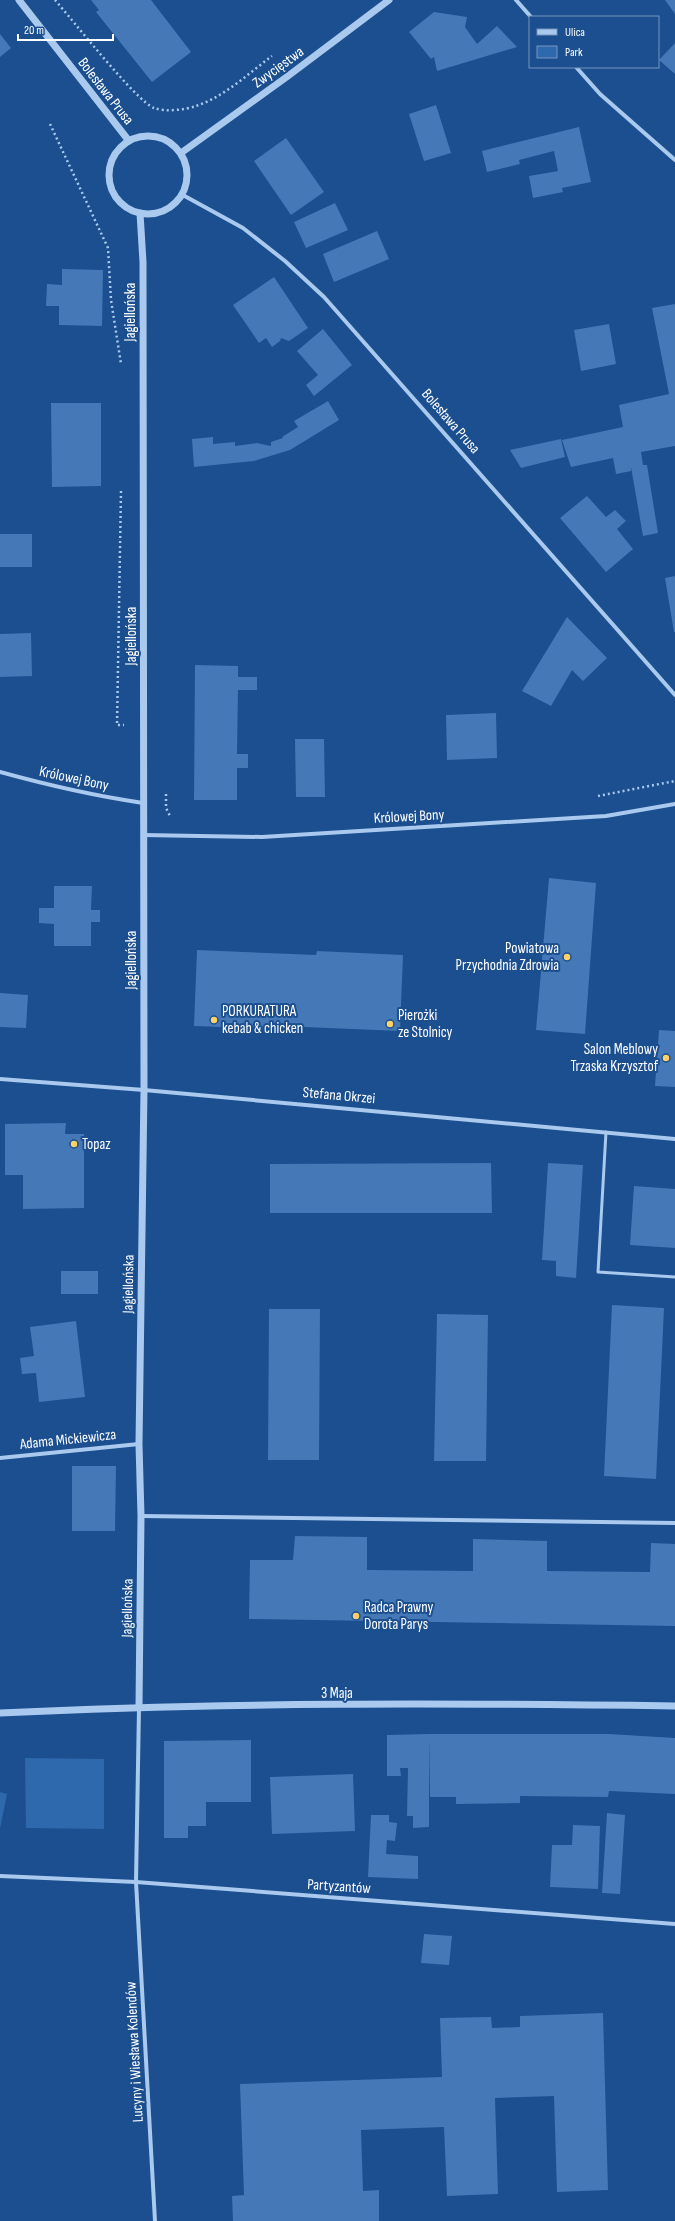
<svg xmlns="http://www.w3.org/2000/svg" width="675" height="2221" font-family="'Sofia Sans Condensed',sans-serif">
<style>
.green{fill:#2e69ad}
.building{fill:#4478b7}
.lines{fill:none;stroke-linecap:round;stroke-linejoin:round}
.path{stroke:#a9c9ee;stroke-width:2.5;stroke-dasharray:2 3;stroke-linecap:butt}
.service{stroke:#a9c9ee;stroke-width:3}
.minor{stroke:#a9c9ee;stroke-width:4}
.tertiary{stroke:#a9c9ee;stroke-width:7}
.poi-dot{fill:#ffd166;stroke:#1b4f8f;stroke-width:1.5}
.labels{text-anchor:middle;stroke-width:4;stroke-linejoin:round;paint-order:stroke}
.street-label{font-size:15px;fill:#fff;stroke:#1b4f8f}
.poi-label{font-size:15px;fill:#fff;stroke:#1b4f8f;text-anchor:start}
</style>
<rect width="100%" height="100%" fill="#1b4f8f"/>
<!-- green -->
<g class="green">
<polygon points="25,1758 104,1759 104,1829 26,1828"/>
<polygon points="0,1792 7,1794 0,1829"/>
</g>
<!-- building -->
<g class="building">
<polygon points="91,0 151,0 191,52 152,82 96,12 99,10"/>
<polygon points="665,0 675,0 675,14"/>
<polygon points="434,12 467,17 465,27 477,44 497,26 517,47 437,71 434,57 431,59 409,32"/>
<polygon points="0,34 11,48 0,57"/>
<polygon points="675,43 675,74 659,60"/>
<polygon points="436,105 451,153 424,161 409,114"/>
<polygon points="579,127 591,182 562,188 563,192 533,198 529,176 558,171 554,151 519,160 520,164 487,172 482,151"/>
<polygon points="286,138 324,192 291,215 254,161"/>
<polygon points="335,203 348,230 306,248 294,222"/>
<polygon points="377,231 389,259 334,282 323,254"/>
<polygon points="62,269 103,270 102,326 59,325 59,306 46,306 47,284 62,285"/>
<polygon points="274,277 308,328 289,341 281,338 280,341 272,347 266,338 259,343 233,305"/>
<polygon points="675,304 675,446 641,452 643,465 647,465 658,533 643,536 631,467 631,471 616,474 613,458 571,467 562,440 623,427 619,405 669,394 652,308"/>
<polygon points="609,324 616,364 581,371 574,330"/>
<polygon points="323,329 352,365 314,396 306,385 318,375 297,351"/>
<polygon points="328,401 339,420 290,450 254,461 194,467 192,439 213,437 213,444 235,442 235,446 257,443 271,446 271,442 283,438 282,437 298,427 294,421"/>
<polygon points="51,403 101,403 101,486 52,487"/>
<polygon points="561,439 565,457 521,468 510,450"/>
<polygon points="587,496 606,517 615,510 626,521 617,529 633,549 606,572 560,518"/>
<rect x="0" y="534" width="32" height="33"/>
<polygon points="675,576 675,632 674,632 665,578"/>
<polygon points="567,617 607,658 583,681 572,670 551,706 522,691"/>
<polygon points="31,633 32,676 0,677 0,634"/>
<polygon points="195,665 238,666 238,677 257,677 257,690 238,690 237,754 248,754 248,768 237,768 237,800 194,800"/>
<polygon points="496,713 497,758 447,760 446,715"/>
<polygon points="295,739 324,739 325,797 296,797"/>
<polygon points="549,878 596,883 585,1034 536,1030"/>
<polygon points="54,886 92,886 91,910 100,910 100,922 91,922 91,946 54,946 54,924 39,923 39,908 54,908"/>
<polygon points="197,950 316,955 317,951 403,955 400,1031 304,1027 304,1030 194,1026"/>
<polygon points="0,993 28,995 26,1028 0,1027"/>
<polygon points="659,1030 675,1031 675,1087 655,1086"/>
<polygon points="66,1123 65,1134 84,1134 84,1208 23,1209 23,1175 5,1175 5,1124"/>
<polygon points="491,1163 492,1213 270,1213 270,1164"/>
<polygon points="548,1163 583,1165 576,1278 556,1276 556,1261 542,1260"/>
<polygon points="634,1186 675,1189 675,1248 630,1245"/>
<rect x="61" y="1271" width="37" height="23"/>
<polygon points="612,1305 664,1308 656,1479 604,1476"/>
<polygon points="269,1309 320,1309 319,1460 268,1460"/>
<polygon points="437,1314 488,1315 486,1461 434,1461"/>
<polygon points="76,1321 85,1397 39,1402 36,1373 22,1374 20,1358 34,1356 30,1327"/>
<polygon points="72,1466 116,1466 115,1531 72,1531"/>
<polygon points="295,1536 367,1537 367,1570 473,1571 473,1539 547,1541 547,1571 650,1572 651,1543 675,1544 675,1626 249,1619 250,1560 293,1560"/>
<polygon points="429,1734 609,1734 675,1738 675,1794 609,1791 608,1797 520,1796 520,1803 456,1804 456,1797 430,1797 429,1738 429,1827 413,1828 413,1816 407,1816 408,1768 400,1768 401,1776 387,1776 387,1735"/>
<polygon points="251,1740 251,1802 206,1802 206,1826 188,1826 188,1838 164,1838 164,1741"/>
<polygon points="353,1774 355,1831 272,1834 270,1777"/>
<polygon points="607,1813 625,1815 620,1894 602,1893"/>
<polygon points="371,1815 389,1815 389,1822 397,1823 395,1841 387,1840 386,1854 418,1856 418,1879 368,1877"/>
<polygon points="573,1825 600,1826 598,1889 550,1887 552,1845 572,1845"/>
<polygon points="424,1934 452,1936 449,1965 421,1963"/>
<polygon points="603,2013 608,2190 557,2192 554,2096 495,2098 498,2194 447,2196 444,2127 361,2130 363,2191 379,2190 379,2221 233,2221 232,2196 244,2195 240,2084 442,2077 440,2018 491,2017 492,2028 520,2027 520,2016"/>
</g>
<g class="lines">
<!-- path -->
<g class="path">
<path d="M55 0C71 18 137 102 154 108 165 112 185 110 196 106 224 97 249 73 272 56"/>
<polyline points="50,124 108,248 111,300 121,364"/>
<polyline points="121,491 117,725 124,725"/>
<polyline points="166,794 166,808 170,816"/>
<polyline points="598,796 675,781"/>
</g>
<!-- service -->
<polyline class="service" points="606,1132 598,1272 675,1277"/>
<!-- minor -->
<g class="minor">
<polyline points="516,0 531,17"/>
<polyline points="576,67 600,94 675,160"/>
<polyline points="181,194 243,228 285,261 324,297 675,695"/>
<path d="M0 772C47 785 95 796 143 803"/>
<polyline points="143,835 262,837 606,816 675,804"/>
<polyline points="0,1079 144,1090 675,1139"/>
<polyline points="0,1458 139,1444"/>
<polyline points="141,1516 675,1523"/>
<polyline points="139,1708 136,1882 155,2221"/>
<polyline points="0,1876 136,1882 675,1924"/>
</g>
<!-- tertiary -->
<g class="tertiary">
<polyline points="19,0 129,141"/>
<circle cx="148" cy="175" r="39"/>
<polyline points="181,153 288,76 389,0"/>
<polyline points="139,1707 141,1516 139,1444 144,1090 143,262 140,213"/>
<path d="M0 1713C225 1702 450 1703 675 1706"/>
</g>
</g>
<!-- markers -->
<g class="poi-dot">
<circle cx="567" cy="957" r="4"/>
<circle cx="214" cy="1020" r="4"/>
<circle cx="390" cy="1024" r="4"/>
<circle cx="666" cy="1058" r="4"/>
<circle cx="74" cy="1144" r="4"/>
<circle cx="356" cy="1616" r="4"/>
</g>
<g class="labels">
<!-- street labels -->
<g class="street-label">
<text transform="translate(278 67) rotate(-36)" y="5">Zwycięstwa</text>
<text transform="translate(106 91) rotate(52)" y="5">Bolesława Prusa</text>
<text transform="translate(130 312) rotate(-90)" y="5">Jagiellońska</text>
<text transform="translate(451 421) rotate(49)" y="5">Bolesława Prusa</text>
<text transform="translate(131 636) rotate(-90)" y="5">Jagiellońska</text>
<text transform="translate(74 778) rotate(12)" y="5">Królowej Bony</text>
<text transform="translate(409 816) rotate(-3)" y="5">Królowej Bony</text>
<text transform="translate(131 960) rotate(-90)" y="5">Jagiellońska</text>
<text transform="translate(339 1095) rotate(5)" y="5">Stefana Okrzei</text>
<text transform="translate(128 1284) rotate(-89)" y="5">Jagiellońska</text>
<text transform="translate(68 1439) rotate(-6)" y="5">Adama Mickiewicza</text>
<text transform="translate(127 1608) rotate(-89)" y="5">Jagiellońska</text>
<text x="337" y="1698">3 Maja</text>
<text transform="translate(339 1886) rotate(4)" y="5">Partyzantów</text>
<text transform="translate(134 2052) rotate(-93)" y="5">Lucyny i Wiesława Kolendów</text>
</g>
<!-- poi labels -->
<g class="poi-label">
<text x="559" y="953" text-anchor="end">Powiatowa<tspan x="559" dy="17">Przychodnia Zdrowia</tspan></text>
<text x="222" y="1016">PORKURATURA<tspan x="222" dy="17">kebab &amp; chicken</tspan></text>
<text x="398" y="1020">Pierożki<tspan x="398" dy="17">ze Stolnicy</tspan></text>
<text x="658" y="1054" text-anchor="end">Salon Meblowy<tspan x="658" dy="17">Trzaska Krzysztof</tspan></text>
<text x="82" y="1149">Topaz</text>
<text x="364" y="1612">Radca Prawny<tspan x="364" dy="17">Dorota Parys</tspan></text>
</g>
</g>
<!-- legend -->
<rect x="529" y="16" width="130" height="52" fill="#1b4f8f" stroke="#7695bc"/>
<rect x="537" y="29" width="20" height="6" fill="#a9c9ee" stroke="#7695bc"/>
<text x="565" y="36" font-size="12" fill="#ffffff">Ulica</text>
<rect x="537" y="46" width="20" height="12" fill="#2e69ad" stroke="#7695bc"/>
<text x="565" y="56" font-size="12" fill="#ffffff">Park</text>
<!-- scale -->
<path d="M18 34v6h95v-6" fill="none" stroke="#ffffff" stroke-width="2"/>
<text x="24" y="34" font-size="12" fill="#ffffff" stroke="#1b4f8f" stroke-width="3" paint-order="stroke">20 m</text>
</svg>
